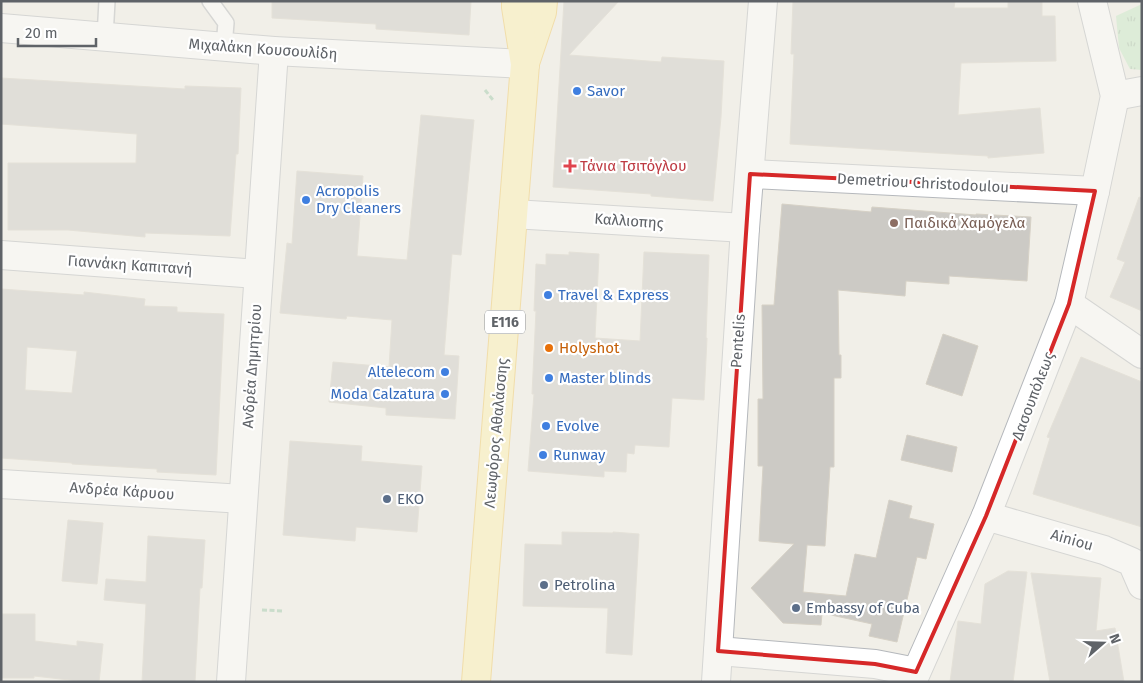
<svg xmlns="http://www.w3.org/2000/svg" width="1143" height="683" font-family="'Fira Sans',sans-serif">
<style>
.park{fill:url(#park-tufts)}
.building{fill:#cccac5;stroke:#d6d1c6;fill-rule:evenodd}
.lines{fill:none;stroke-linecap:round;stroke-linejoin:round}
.lane-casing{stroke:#b5b8bc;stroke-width:18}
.street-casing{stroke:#b5b8bc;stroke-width:30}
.primary-casing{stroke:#f2c960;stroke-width:30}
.path{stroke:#9cc7a9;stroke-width:3;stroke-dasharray:5 2.5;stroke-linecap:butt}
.lane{stroke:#fff;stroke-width:15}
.street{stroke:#fff;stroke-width:28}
.primary{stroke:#fff2af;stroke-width:28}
.marked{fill:none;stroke:#d62828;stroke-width:4;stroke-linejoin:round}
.shop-dot{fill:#3f7fe0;stroke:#fff;stroke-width:2}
.health-dot{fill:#e0444e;stroke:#fff;stroke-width:2}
.education-dot{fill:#8d6e63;stroke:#fff;stroke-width:2}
.food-dot{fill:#e8710a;stroke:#fff;stroke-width:2}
.service-dot{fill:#5c6f8a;stroke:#fff;stroke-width:2}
.labels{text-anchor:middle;stroke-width:4.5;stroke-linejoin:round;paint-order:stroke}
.shield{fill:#fff;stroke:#8f9295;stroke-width:1}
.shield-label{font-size:14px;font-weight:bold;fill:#5f6368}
.street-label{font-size:15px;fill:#5f6368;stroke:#fff}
.shop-label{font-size:15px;fill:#366cbe;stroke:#fff;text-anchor:start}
.health-label{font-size:15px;fill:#be3a42;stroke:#fff;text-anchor:start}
.education-label{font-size:15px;fill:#785e54;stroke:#fff;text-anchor:start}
.food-label{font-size:15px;fill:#c56008;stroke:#fff;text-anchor:start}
.service-label{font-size:15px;fill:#4e5e75;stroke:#fff;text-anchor:start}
</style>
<defs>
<pattern id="park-tufts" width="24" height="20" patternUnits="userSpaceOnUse" patternTransform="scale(1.25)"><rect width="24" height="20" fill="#c5e8c5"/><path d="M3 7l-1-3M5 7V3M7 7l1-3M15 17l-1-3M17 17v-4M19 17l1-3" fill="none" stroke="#a3c0a4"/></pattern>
</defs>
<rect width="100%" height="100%" fill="#f1efe8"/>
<!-- park -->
<polygon class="park" points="1142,4 1142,70 1130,69 1119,48 1116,16"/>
<!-- building -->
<g class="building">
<polygon points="272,1 471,1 469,35 376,29 376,24 272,18"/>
<polygon points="564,1 619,1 569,55 661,62 662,57 724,61 721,117 713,201 651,196 651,194 553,187"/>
<polygon points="793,1 955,1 954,8 1008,8 1008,1 1042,1 1042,16 1055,16 1056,61 961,63 958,115 1040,108 1044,153 988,158 988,156 919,152 790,144 794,54 791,54"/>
<polygon points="1,78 185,89 185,86 241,88 238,154 236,154 230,236 145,233 145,237 68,230 8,230 8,163 136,163 137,134 1,124"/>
<polygon points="421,115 474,120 461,255 452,254 444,355 459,356 455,419 386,415 386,408 329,402 333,362 389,367 392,320 347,316 346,319 280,313 287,243 292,244 297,171 363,176 357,256 407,260"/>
<polygon points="1139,197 1142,198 1142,311 1110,297 1125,262 1117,259"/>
<polygon points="782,204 871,212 872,207 976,215 976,214 1031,217 1027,281 949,276 949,284 906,281 905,296 838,290 839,355 841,355 841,378 834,378 834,467 830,467 825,546 807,545 803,592 846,596 855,554 876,558 889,500 912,506 909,518 934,524 926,559 917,557 897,642 869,636 872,624 822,613 821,625 783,623 751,588 794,544 759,541 763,466 758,466 758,399 763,399 762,305 774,305"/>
<polygon points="569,252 599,254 595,338 640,341 644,252 709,255 706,338 707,338 704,400 672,398 669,447 635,445 634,454 627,453 626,472 604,471 604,477 528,471 534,394 532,394 536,311 534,311 536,264 546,265 546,254 569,255"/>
<path d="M1 289 84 295V292L145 299 144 306 177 307V312L224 314 216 475 157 472V469L72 464V463L1 458ZM27 347 77 351 72 393 25 390Z"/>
<polygon points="943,334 978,346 962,396 926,384"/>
<polygon points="1081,357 1142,382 1142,527 1033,494 1050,438 1047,437"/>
<polygon points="907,435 957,447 952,472 901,460"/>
<polygon points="290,441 362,446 361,461 422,466 417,532 356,527 355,541 283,535"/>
<polygon points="68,520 103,523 97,584 62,581"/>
<polygon points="562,532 613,533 613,532 639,534 632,655 606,653 608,608 523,606 525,544 562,545"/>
<polygon points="148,536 205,540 202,588 200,588 195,682 142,682 146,604 104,600 106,579 146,582"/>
<polygon points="1008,571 1027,572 1013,682 950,682 958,621 981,624 985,584"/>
<polygon points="1031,573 1101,578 1096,631 1115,628 1124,682 1050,682"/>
<polygon points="1,614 35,614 35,641 77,646 77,641 103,644 99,682 87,682 34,676 34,678 1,678"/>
</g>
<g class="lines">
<!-- lane casing -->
<g class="lane-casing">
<g id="lane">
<polyline points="210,1 226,23 224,46"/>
<polyline points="105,37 107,1"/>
</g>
</g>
<!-- street casing -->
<g class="street-casing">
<g id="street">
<polyline points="1,28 274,51 525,64"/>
<polyline points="1115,96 1142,91"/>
<polyline points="750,174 1095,191"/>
<polyline points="513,214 745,228"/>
<polyline points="1,255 258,274"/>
<polyline points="1069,304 1142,354"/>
<polyline points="1,484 243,499"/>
<polyline points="986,516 1104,550 1132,562 1142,585"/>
<polyline points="718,651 875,664 916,672"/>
<polyline points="231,682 274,51"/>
<polyline points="716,682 745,228 763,1"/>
<polyline points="912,682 986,516 1069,304 1095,191 1115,96 1092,1"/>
</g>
</g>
<!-- primary casing -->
<g class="primary-casing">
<g id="primary">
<polyline points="526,60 542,12 543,1"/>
<polyline points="476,682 525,64 516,7 516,1"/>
</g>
</g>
<!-- path -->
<g class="path">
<polyline points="485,90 493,100"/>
<polyline points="262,610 284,611"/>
</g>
<!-- lane -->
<use href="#lane" class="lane"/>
<!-- street -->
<use href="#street" class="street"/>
<!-- primary -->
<use href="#primary" class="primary"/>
</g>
<!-- marked area -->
<path d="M0 0H1143V683H0ZM750 174 1095 191 1069 304 986 516 916 672 875 664 718 651Z" fill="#f1efe8" fill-opacity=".55" fill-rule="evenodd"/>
<path class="marked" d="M750 174 1095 191 1069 304 986 516 916 672 875 664 718 651Z"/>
<!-- markers -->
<g class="shop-dot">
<circle cx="577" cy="91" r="5"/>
<circle cx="306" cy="200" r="5"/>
<circle cx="548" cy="295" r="5"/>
<circle cx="445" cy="372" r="5"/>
<circle cx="549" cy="378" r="5"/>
<circle cx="445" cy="394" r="5"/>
<circle cx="546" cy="426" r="5"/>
<circle cx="543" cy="455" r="5"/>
</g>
<path class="health-dot" d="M567.5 158.5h5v5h5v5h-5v5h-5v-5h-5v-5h5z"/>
<circle class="education-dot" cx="894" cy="223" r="5"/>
<circle class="food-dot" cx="549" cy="348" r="5"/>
<g class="service-dot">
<circle cx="387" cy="499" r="5"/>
<circle cx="544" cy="585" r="5"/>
<circle cx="796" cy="608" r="5"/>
</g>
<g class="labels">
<!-- shield labels -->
<rect class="shield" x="485" y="310.5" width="40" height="23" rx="4"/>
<g class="shield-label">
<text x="505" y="327">E116</text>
</g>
<!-- street labels -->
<g class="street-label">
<text transform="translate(263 49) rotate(4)" y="5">Μιχαλάκη Κουσουλίδη</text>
<text transform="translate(923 183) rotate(3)" y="5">Demetriou Christodoulou</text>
<text transform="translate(629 221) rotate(4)" y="5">Καλλιοπης</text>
<text transform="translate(130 265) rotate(4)" y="5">Γιαννάκη Καπιτανή</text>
<text transform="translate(738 341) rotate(-86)" y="5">Pentelis</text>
<text transform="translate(252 366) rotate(-86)" y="5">Ανδρέα Δημητρίου</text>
<text transform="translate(1033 396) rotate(-69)" y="5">Δασουπόλεως</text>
<text transform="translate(496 433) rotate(-85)" y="5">Λεωφόρος Αθαλάσσης</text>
<text transform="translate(122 491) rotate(4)" y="5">Ανδρέα Κάρυου</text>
<text transform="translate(1072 540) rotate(16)" y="5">Ainiou</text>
</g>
<!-- shop labels -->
<g class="shop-label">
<text x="587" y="96">Savor</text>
<text x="316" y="196">Acropolis<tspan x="316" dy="17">Dry Cleaners</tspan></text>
<text x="558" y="300">Travel &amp; Express</text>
<text x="435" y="377" text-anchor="end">Altelecom</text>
<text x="559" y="383">Master blinds</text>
<text x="435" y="399" text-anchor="end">Moda Calzatura</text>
<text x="556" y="431">Evolve</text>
<text x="553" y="460">Runway</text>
</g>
<!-- health labels -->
<g class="health-label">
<text x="580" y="171">Τάνια Τσιτόγλου</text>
</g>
<!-- education labels -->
<g class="education-label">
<text x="904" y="228">Παιδικά Χαμόγελα</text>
</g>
<!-- food labels -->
<g class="food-label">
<text x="559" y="353">Holyshot</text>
</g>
<!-- service labels -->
<g class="service-label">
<text x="397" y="504">EKO</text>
<text x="554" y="590">Petrolina</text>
<text x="806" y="613">Embassy of Cuba</text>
</g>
</g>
<!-- border -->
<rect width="1143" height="683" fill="none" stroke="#5f6368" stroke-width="5"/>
<!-- north arrow -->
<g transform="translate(1103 643) rotate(70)" stroke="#ffffff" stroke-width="4" paint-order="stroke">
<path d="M0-4L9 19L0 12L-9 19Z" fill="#5f6368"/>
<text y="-8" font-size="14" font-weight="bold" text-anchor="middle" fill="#5f6368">N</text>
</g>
<!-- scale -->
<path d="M18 38v8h78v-8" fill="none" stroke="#5f6368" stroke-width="2.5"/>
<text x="25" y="38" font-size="15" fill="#5f6368" stroke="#ffffff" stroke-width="4" paint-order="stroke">20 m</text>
</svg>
